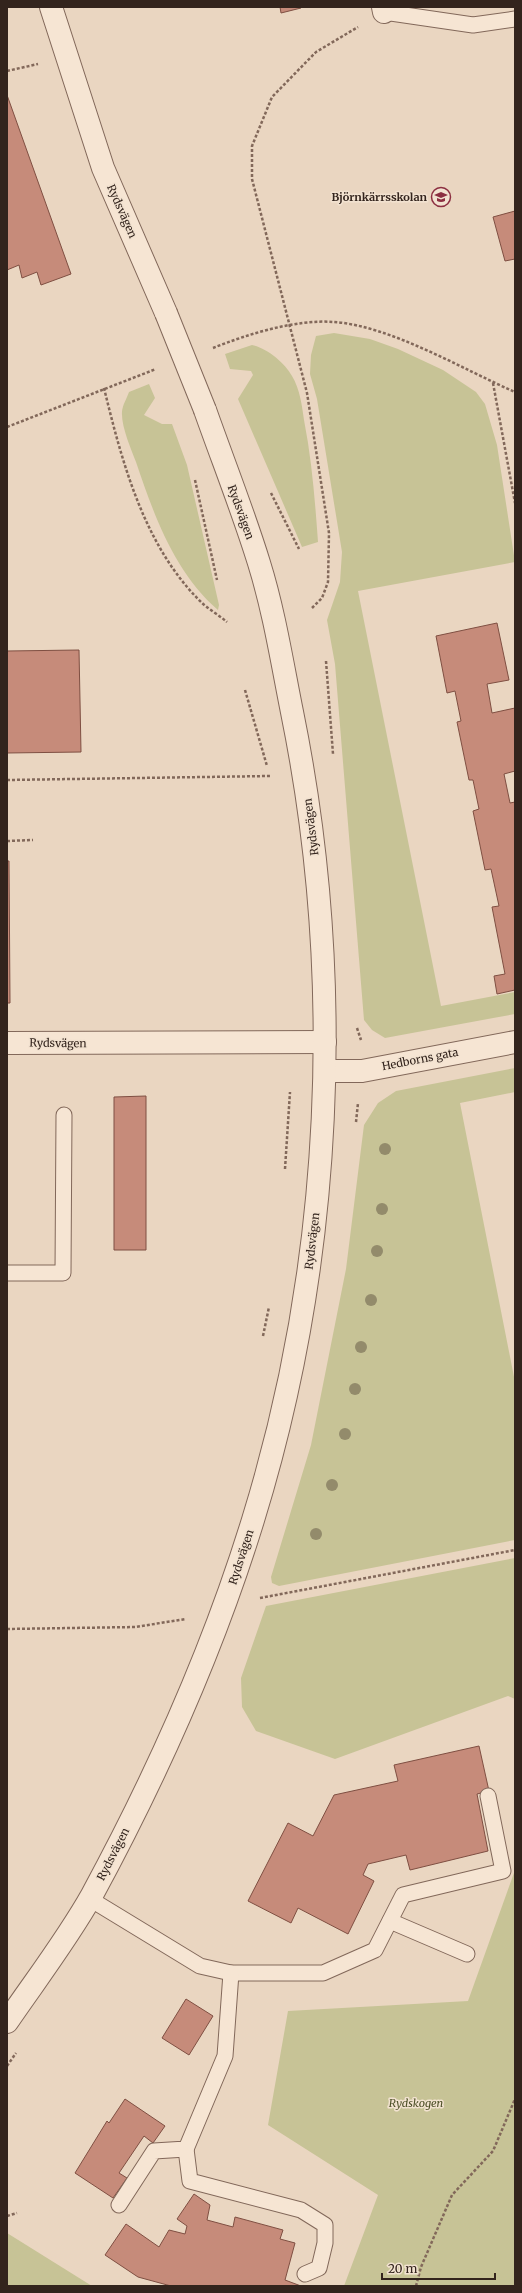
<svg xmlns="http://www.w3.org/2000/svg" width="522" height="2293" font-family="Merriweather,serif">
<style>
.green{fill:#c7c396}
.building{fill:#c68b7a;stroke:#7f4f42}
.lines{fill:none;stroke-linecap:round;stroke-linejoin:round}
.service-casing{stroke:#82685a;stroke-width:17}
.minor-casing{stroke:#82685a;stroke-width:24}
.tertiary-casing{stroke:#82685a;stroke-width:24}
.path{stroke:#82685a;stroke-width:2.5;stroke-dasharray:3 2;stroke-linecap:butt}
.service{stroke:#f6e5d3;stroke-width:15}
.minor{stroke:#f6e5d3;stroke-width:22}
.tertiary{stroke:#f6e5d3;stroke-width:22}
.tertiary-bridge-casing{stroke:#82685a;stroke-width:24;stroke-linecap:butt}
.tertiary-bridge{stroke:#f6e5d3;stroke-width:22}
.tree{fill:#938b6b}
.labels{text-anchor:middle;stroke-width:3;stroke-linejoin:round;paint-order:stroke}
.poi-label{font-size:11px;font-weight:bold;fill:#33241d;stroke:#f2e2d0;text-anchor:end}
.street-label{font-size:11px;fill:#33241d;stroke:#f2e2d0}
.park-label{font-size:11px;font-style:italic;fill:#4b4e25;stroke:#f2e2d0}
</style>
<rect width="100%" height="100%" fill="#ead6c1"/>
<!-- green -->
<g class="green">
<polygon points="334,333 370,339 398,349 443,370 476,392 485,404 497,445 515,562 358,591 441,1006 515,992 515,1014 385,1038 372,1030 364,1020 335,664 327,620 340,582 342,552 317,399 310,374 311,355 316,336"/>
<path d="M252 345C267 348 285 363 292 376 300 389 302 406 304 420 312 461 315 501 318 542L302 547 238 399 253 375 251 371 230 369 225 354Z"/>
<path d="M149 384 155 398 144 415 162 424H172L187 465 219 605 218 610C174 572 154 515 136 462 131 449 121 426 122 412 122 406 127 398 129 392Z"/>
<polygon points="515,1068 515,1092 460,1103 515,1382 515,1540 279,1586 272,1583 271,1577 311,1445 346,1269 364,1125 378,1103 396,1091"/>
<polygon points="515,1558 515,1699 508,1696 335,1759 256,1731 242,1707 241,1678 266,1606"/>
<polygon points="515,1870 515,2286 344,2286 378,2195 268,2125 288,2011 468,2001"/>
<polygon points="7,2233 92,2286 7,2286"/>
</g>
<!-- building -->
<g class="building">
<polygon points="280,7 300,7 301,8 281,13"/>
<polygon points="7,95 71,274 41,285 37,272 22,278 19,265 7,270"/>
<polygon points="515,211 515,259 505,261 493,217"/>
<polygon points="497,623 509,680 487,684 492,713 515,708 515,771 504,774 510,803 515,802 515,990 497,994 494,976 505,974 492,907 499,906 491,869 485,870 473,811 479,809 473,780 469,780 457,722 461,721 455,691 447,693 436,636"/>
<polygon points="79,650 81,752 7,753 7,651"/>
<polygon points="7,861 9,861 10,1003 7,1003"/>
<polygon points="146,1096 146,1250 114,1250 114,1097"/>
<polygon points="479,1746 489,1791 477,1794 488,1851 410,1870 406,1855 368,1864 363,1875 374,1881 348,1934 298,1908 291,1923 248,1901 288,1823 313,1836 334,1795 398,1781 394,1765"/>
<polygon points="186,1999 213,2016 189,2055 162,2038"/>
<polygon points="125,2099 165,2126 153,2143 144,2136 119,2173 127,2178 113,2198 75,2173 107,2121 109,2123"/>
<polygon points="194,2194 210,2205 207,2220 233,2227 235,2217 283,2230 280,2239 295,2243 285,2280 301,2286 171,2286 138,2277 105,2255 126,2224 159,2247 169,2230 185,2234 187,2226 177,2219"/>
</g>
<g class="lines">
<!-- service casing -->
<g class="service-casing">
<g id="service">
<polyline points="384,12 473,25 515,19"/>
<polyline points="7,1273 63,1273 64,1115"/>
<polyline points="90,1899 200,1966 231,1973 323,1973 375,1950 403,1895 503,1871 488,1796"/>
<polyline points="390,1921 467,1954"/>
<polyline points="186,2149 190,2181 301,2210 325,2225 325,2243 319,2268 305,2274"/>
<polyline points="119,2205 154,2151 186,2149 225,2056 231,1973"/>
</g>
</g>
<!-- minor casing -->
<g class="minor-casing">
<g id="minor">
<polyline points="383,7 384,12"/>
<polyline points="7,1043 325,1042"/>
<polyline points="325,1071 362,1071 515,1042"/>
</g>
</g>
<!-- tertiary casing -->
<g class="tertiary-casing">
<g id="tertiary">
<polyline points="51,7 103,168 166,313"/>
<path d="M7 2022C35 1981 68 1938 92 1895 157 1775 213 1650 253 1520 333 1261 346 978 292 712 282 662 274 611 259 563 243 511 223 461 205 410"/>
</g>
</g>
<!-- path -->
<g class="path">
<polyline points="7,71 38,64"/>
<path d="M213 348C248 334 296 319 334 322 391 326 462 369 515 392"/>
<polyline points="493,383 515,503"/>
<path d="M104 388C122 462 144 546 201 602 208 609 219 615 227 622"/>
<polyline points="7,427 156,369"/>
<polyline points="195,480 217,580"/>
<polyline points="271,493 299,549"/>
<polyline points="312,608 322,598 328,582 329,533 307,393 252,179 252,146 272,97 316,52 358,27"/>
<polyline points="326,661 333,754"/>
<polyline points="245,690 267,766"/>
<polyline points="7,780 270,776"/>
<polyline points="7,841 33,840"/>
<polyline points="357,1028 361,1040"/>
<polyline points="356,1122 358,1103"/>
<polyline points="285,1169 290,1092"/>
<polyline points="263,1336 269,1307"/>
<polyline points="260,1598 515,1550"/>
<polyline points="7,1629 135,1627 186,1619"/>
<polyline points="7,2066 16,2053"/>
<polyline points="7,2216 17,2213"/>
<polyline points="416,2286 421,2267 452,2195 493,2151 515,2099"/>
</g>
<!-- service -->
<use href="#service" class="service"/>
<!-- minor -->
<use href="#minor" class="minor"/>
<!-- tertiary -->
<use href="#tertiary" class="tertiary"/>
<!-- tertiary-bridge casing -->
<g class="tertiary-bridge-casing">
<polyline id="tertiary-bridge" points="166,313 205,410"/>
</g>
<!-- tertiary-bridge -->
<use href="#tertiary-bridge" class="tertiary-bridge"/>
</g>
<!-- trees -->
<g class="tree">
<circle cx="385" cy="1149" r="6"/>
<circle cx="382" cy="1209" r="6"/>
<circle cx="377" cy="1251" r="6"/>
<circle cx="371" cy="1300" r="6"/>
<circle cx="361" cy="1347" r="6"/>
<circle cx="355" cy="1389" r="6"/>
<circle cx="345" cy="1434" r="6"/>
<circle cx="332" cy="1485" r="6"/>
<circle cx="316" cy="1534" r="6"/>
</g>
<!-- icons -->
<defs>
<g id="school-ring" transform="scale(1)"><circle r="9.5" fill="#f2e2d0" stroke="#8c2f41" stroke-width="1.5"/><path d="M0-5L7-2L0 1L-7-2ZM-4 1L0 2.5L4 1V4Q0 6-4 4Z" fill="#8c2f41"/></g>
</defs>
<g fill-rule="evenodd">
<use href="#school-ring" x="441" y="197"/>
</g>
<g class="labels">
<!-- poi labels -->
<g class="poi-label">
<text x="427" y="201">Björnkärrsskolan</text>
</g>
<!-- street labels -->
<g class="street-label">
<text transform="translate(122 211) rotate(66)" y="4">Rydsvägen</text>
<text transform="translate(241 512) rotate(70)" y="4">Rydsvägen</text>
<text transform="translate(311 827) rotate(-97)" y="4">Rydsvägen</text>
<text transform="translate(58 1043) rotate(1)" y="4">Rydsvägen</text>
<text transform="translate(420 1059) rotate(-11)" y="4">Hedborns gata</text>
<text transform="translate(312 1241) rotate(-83)" y="4">Rydsvägen</text>
<text transform="translate(241 1557) rotate(-72)" y="4">Rydsvägen</text>
<text transform="translate(113 1854) rotate(-63)" y="4">Rydsvägen</text>
</g>
<!-- park labels -->
<g class="park-label">
<text x="416" y="2107">Rydskogen</text>
</g>
</g>
<!-- border -->
<rect width="522" height="2293" fill="none" stroke="#33241d" stroke-width="16"/>
<!-- scale -->
<path d="M382 2273v6h113v-6" fill="none" stroke="#33241d" stroke-width="2"/>
<text x="388" y="2273" font-size="12" fill="#33241d" stroke="#f2e2d0" stroke-width="3" paint-order="stroke">20 m</text>
</svg>
